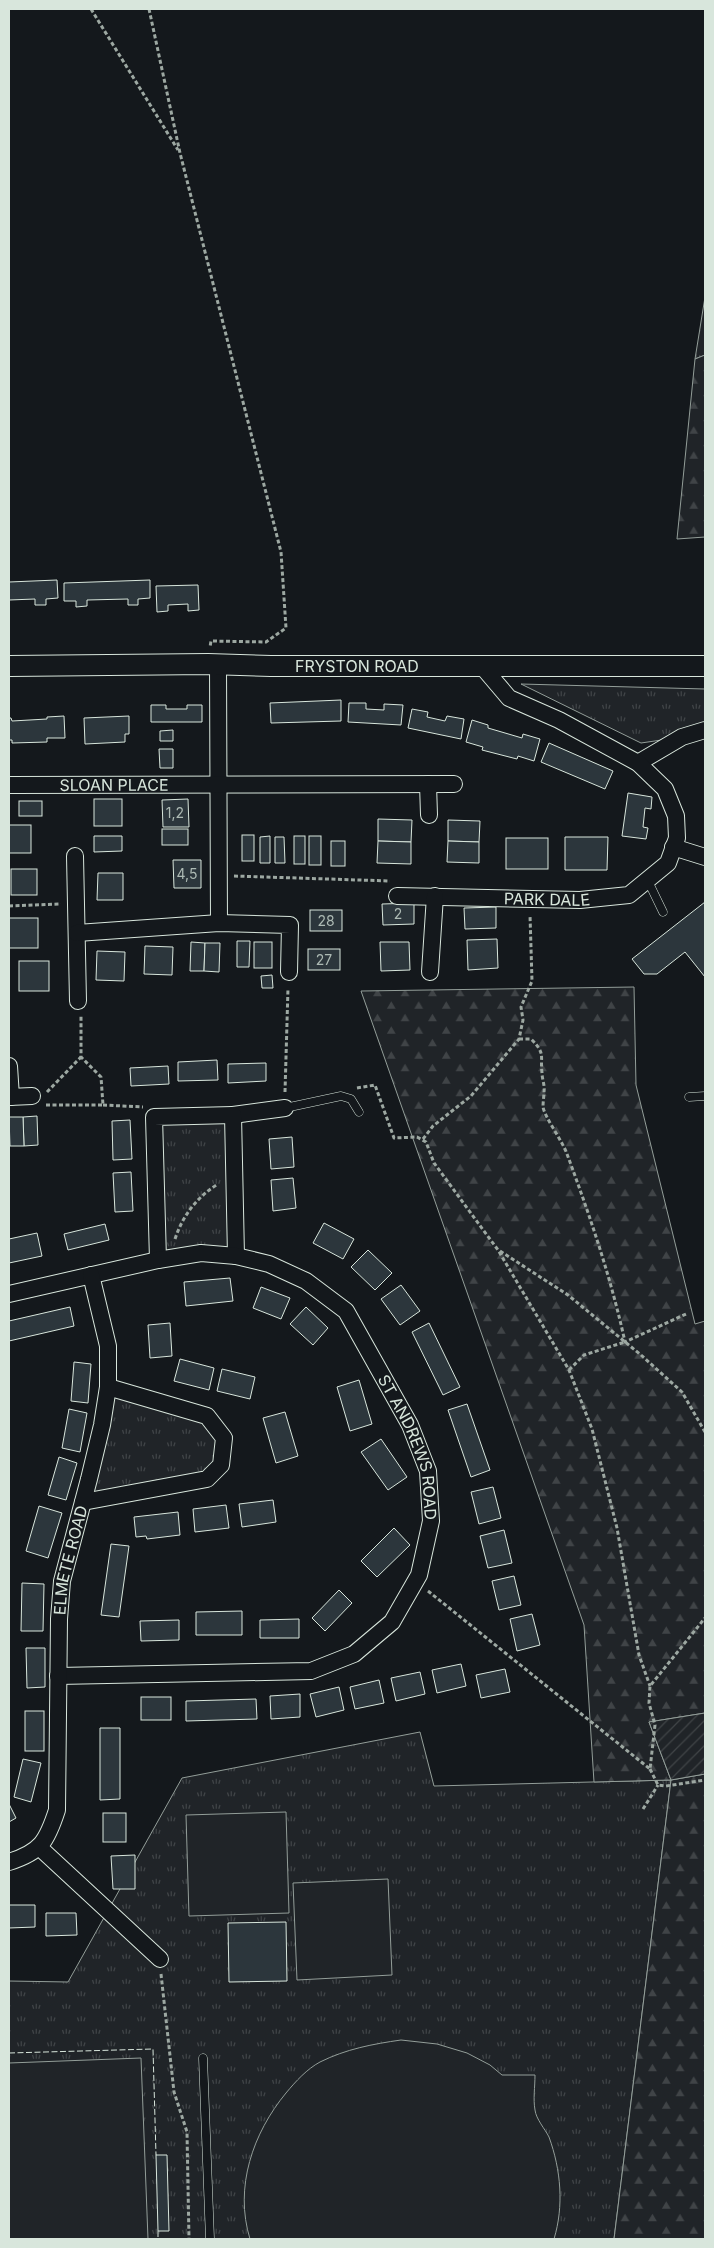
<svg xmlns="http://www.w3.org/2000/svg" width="714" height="2248" font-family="Inter,sans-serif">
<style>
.grass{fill:url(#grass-tufts);stroke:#939e99}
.forest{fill:url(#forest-firs);stroke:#939e99}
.garden{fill:url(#garden-furrows);stroke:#939e99}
.pitch{fill:#202428;stroke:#939e99}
.building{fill:#2c363c;stroke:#d8e6dc}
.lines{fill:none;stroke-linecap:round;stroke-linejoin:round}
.service-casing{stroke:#d8e6dc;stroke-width:9}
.minor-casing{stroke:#d8e6dc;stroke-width:18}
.tertiary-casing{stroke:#d8e6dc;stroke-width:22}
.path{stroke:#9da8a2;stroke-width:3;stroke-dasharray:4 2.5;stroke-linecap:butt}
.service{stroke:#14181c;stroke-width:8}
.minor{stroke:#14181c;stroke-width:16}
.tertiary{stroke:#14181c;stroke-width:20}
.fence{stroke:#d8e6dc;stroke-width:1;stroke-dasharray:6 2.5;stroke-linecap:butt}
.labels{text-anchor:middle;stroke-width:4;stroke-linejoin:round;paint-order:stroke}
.number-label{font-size:14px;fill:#adbab4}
.street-label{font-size:16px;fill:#d8e6dc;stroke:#14181c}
</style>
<defs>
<pattern id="grass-tufts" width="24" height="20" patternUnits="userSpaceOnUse" patternTransform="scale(1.25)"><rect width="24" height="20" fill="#202428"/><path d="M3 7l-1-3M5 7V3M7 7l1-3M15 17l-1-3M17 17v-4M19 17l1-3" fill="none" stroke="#404447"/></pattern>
<pattern id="forest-firs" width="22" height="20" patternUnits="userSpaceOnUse" patternTransform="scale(1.25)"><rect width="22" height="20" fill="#202428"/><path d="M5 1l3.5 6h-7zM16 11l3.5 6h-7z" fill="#404447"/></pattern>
<pattern id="garden-furrows" width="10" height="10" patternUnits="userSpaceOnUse" patternTransform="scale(1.25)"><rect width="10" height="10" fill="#202428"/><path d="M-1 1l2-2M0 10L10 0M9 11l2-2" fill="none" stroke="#404447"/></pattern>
</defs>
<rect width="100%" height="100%" fill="#14181c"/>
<!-- grass -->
<g class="grass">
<polygon points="705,297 705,355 695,359"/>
<polygon points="521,684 705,689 705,730 682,737 641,743"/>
<polygon points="233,1115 236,1256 158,1260 154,1117"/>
<polygon points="108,1387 207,1416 224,1438 207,1479 83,1502"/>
<polygon points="420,1732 434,1786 671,1780 614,2239 9,2239 9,1981 68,1982 182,1778"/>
</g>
<!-- forest -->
<g class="forest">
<polygon points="705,355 705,537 677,539 695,359"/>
<polygon points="634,987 636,1085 695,1324 705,1321 705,1713 649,1722 671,1780 705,1774 705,2239 614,2239 671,1780 594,1782 584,1625 361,991"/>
</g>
<!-- garden -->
<polygon class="garden" points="705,1713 705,1774 671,1780 649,1722"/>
<!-- pitch -->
<g class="pitch">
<polygon points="286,1812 289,1913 189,1916 186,1815"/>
<polygon points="388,1879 392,1975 297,1980 293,1883"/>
<path d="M401 2040 437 2044 467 2053 490 2065 502 2075H535C535 2087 533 2099 535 2110 536 2119 545 2129 549 2137 561 2170 564 2206 554 2239H250C234 2187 253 2133 286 2093 296 2081 307 2069 320 2062 346 2049 373 2044 401 2040Z"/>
<polygon points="141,2058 148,2239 9,2239 9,2063"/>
</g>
<!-- building -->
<g class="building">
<polygon points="57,580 58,598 46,599 46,605 35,605 35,599 9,600 9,582"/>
<polygon points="150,580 150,598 138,599 138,605 128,605 128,599 87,600 87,606 76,607 76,601 64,601 64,583"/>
<polygon points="198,585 199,610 188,611 188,604 168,605 168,611 157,612 156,586"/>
<polygon points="341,700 341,721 271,723 270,703"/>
<polygon points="349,703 366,703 366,709 384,710 384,704 403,705 401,725 348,722"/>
<polygon points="151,705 166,705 166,709 187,709 187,705 202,705 202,722 151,722"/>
<polygon points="412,709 428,712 427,717 445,721 447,716 464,719 461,739 408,728"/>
<polygon points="64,716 65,738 47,738 47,742 12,743 12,740 9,740 9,718 11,718 12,721 47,719 47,717"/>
<polygon points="129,716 129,734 125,734 125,742 85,744 84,718"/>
<polygon points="472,720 488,725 488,728 522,738 523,734 540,739 534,761 518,756 517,759 482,750 483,747 466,742"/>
<polygon points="173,730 173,741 160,741 160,731"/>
<polygon points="549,743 613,771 605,789 541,762"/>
<polygon points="159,749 173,749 173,768 160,768"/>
<polygon points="628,793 652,797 651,809 645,808 643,827 648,828 646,839 622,836"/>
<rect x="94" y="799" width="28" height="27"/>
<polygon points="188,799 189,827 163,827 162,800"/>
<rect x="19" y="801" width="23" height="15"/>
<polygon points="378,819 412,820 411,842 378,841"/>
<polygon points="448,820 480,821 479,842 448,841"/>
<rect x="9" y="825" width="22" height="28"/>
<rect x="162" y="829" width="26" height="16"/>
<rect x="242" y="835" width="12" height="26"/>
<polygon points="94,836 122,836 122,851 94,852"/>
<polygon points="270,836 270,863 260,863 260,837"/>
<rect x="294" y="836" width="11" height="28"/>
<rect x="309" y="836" width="12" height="29"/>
<polygon points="275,837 284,837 285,863 275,863"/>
<polygon points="565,837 608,837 607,870 565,870"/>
<rect x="506" y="838" width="42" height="31"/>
<rect x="331" y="841" width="14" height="25"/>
<polygon points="378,841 411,842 411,864 377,863"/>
<polygon points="448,841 479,842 479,863 447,862"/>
<polygon points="173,860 201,860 201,888 174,888"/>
<rect x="11" y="869" width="26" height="26"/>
<polygon points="98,873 123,873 123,900 97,900"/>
<polygon points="705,902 705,977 685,952 657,974 644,974 632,959"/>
<polygon points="414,903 414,924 383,925 382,904"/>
<polygon points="496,907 496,928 465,929 464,908"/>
<rect x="310" y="910" width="32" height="21"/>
<rect x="9" y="918" width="29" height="30"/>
<polygon points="497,939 498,968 468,970 467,940"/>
<polygon points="237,941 250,941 249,967 237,967"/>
<polygon points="191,942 205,943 204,971 190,971"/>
<rect x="254" y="942" width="18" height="26"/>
<polygon points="380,942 409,942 410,970 381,971"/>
<polygon points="205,943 220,943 219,972 204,971"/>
<polygon points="145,946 173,947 172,975 144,974"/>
<rect x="308" y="949" width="32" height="21"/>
<polygon points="97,951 125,952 124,981 96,980"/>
<rect x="19" y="961" width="30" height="30"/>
<polygon points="272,975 273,988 262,988 261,976"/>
<polygon points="217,1060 218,1080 178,1081 178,1062"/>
<polygon points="266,1063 266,1081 228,1083 228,1064"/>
<polygon points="168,1066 169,1084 131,1086 130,1068"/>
<polygon points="37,1116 38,1145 24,1146 23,1117"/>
<polygon points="9,1117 23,1117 24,1146 10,1146"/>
<polygon points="130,1120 132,1159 113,1160 112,1121"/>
<polygon points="292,1137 294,1167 271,1169 269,1139"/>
<polygon points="131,1172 133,1211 115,1212 113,1173"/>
<polygon points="293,1178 296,1208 273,1211 271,1180"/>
<polygon points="324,1223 354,1239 343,1259 313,1243"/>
<polygon points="105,1224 109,1240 68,1250 64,1234"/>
<polygon points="37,1233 42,1256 9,1263 9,1239"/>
<polygon points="368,1250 392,1273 375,1290 351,1267"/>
<polygon points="230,1278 233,1301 186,1306 184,1282"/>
<polygon points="401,1285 420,1311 400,1325 381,1299"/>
<polygon points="261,1287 290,1298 281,1319 253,1308"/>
<polygon points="70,1307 74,1326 9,1341 9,1321"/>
<polygon points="306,1307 328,1328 313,1345 290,1324"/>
<polygon points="170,1323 172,1356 150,1358 148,1325"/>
<polygon points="429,1323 460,1387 443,1395 412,1332"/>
<polygon points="180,1359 214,1368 209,1390 174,1381"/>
<polygon points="74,1362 91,1364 88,1403 71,1401"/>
<polygon points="222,1369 255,1377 250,1399 217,1391"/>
<polygon points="359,1380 372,1424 350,1431 337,1387"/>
<polygon points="467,1404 490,1470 471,1477 448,1410"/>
<polygon points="69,1409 87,1413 80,1452 62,1448"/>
<polygon points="285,1412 298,1456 276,1463 263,1418"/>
<polygon points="381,1439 407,1477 388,1490 361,1452"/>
<polygon points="59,1457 77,1463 66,1500 48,1495"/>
<polygon points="493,1487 501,1518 479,1524 471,1492"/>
<polygon points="273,1500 276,1522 242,1527 239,1504"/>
<polygon points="226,1505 229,1528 195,1532 193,1509"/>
<polygon points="39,1506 62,1513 48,1558 26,1551"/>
<polygon points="178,1512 180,1535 147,1539 146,1536 136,1537 134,1517"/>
<polygon points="394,1528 410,1545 377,1577 361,1561"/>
<polygon points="504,1530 512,1563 488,1568 480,1536"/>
<polygon points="111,1544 129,1546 119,1617 101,1615"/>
<polygon points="514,1576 521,1605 499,1610 492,1581"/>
<polygon points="22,1583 44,1584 43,1631 21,1631"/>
<polygon points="339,1590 352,1603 325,1631 312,1618"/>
<polygon points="242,1611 242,1635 196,1635 196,1612"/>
<polygon points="532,1614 540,1645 517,1651 510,1619"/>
<polygon points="299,1619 299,1638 260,1638 260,1620"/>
<polygon points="179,1620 179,1640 141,1641 140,1621"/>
<polygon points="26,1648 45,1648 45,1687 27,1688"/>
<polygon points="461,1664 466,1686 437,1693 432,1670"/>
<polygon points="505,1669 510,1692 481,1698 476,1675"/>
<polygon points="420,1672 425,1694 396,1701 391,1678"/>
<polygon points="379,1680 384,1703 355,1709 350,1687"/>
<polygon points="339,1687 344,1710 316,1717 310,1694"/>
<polygon points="300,1694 300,1717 271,1719 270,1696"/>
<rect x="141" y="1697" width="30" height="23"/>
<polygon points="256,1699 257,1719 186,1721 186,1701"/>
<rect x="25" y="1711" width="19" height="40"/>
<polygon points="100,1728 120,1728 120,1799 100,1800"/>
<polygon points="23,1759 41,1763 31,1802 14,1797"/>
<polygon points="9,1804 16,1818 9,1822"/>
<rect x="103" y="1813" width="23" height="29"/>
<polygon points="135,1855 135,1889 113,1889 111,1856"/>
<polygon points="9,1905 35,1905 35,1927 9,1928"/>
<polygon points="46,1913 76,1913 77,1935 46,1936"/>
<polygon points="286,1922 287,1981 229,1982 228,1923"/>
<polygon points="156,2155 167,2155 169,2231 158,2231"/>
</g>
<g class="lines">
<!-- service casing -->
<g class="service-casing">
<g id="service">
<polyline points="648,881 663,912"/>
<polyline points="689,1097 705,1096"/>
<polyline points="285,1108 341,1096 351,1099 359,1112"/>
<polyline points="203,2058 210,2239"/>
</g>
</g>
<!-- minor casing -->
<g class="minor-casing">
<g id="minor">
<polyline points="218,664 219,923"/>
<polyline points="638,763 682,737 705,730"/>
<polyline points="428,784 429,815"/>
<path id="s1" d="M9 785 454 784"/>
<polyline points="673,847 705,857"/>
<polyline points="75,856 78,1001"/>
<path id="s2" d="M397 896 580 900 629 895 668 863 677 838 676 816 665 789 638 763 559 720 509 698 481 665"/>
<polyline points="77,933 219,923 290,925 289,972"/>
<polyline points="430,972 435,896"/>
<polyline points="9,1066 11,1097"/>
<polyline points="9,1097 32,1096"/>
<polyline points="233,1115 285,1108"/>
<polyline points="158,1260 154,1117 233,1115 236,1256"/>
<path id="s3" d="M9 1294 158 1260 201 1253 236 1256 269 1264 306 1281 346 1311 410 1425 428 1471 431 1521 419 1575 392 1622 354 1654 311 1671 58 1676"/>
<polyline points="83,1502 207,1479 221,1465 224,1438 207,1416 108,1387"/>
<polyline points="40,1848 160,1959"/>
<path id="s4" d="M9 1862C41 1852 47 1841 57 1810L59 1619 62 1581 89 1479 102 1425 108 1387V1346L91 1275"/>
</g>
</g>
<!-- tertiary casing -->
<g class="tertiary-casing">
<g id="tertiary">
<path id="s5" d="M9 666 208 664 271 666H705"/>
</g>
</g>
<!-- path -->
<g class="path">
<polyline points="91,9 178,150"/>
<polyline points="149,9 180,153 281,552 286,628 266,642 211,641 210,647"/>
<polyline points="234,876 390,881"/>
<polyline points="9,906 61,904"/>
<path d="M519 1039H531C546 1054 540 1055 542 1073 542 1079 545 1085 544 1092 544 1096 543 1102 543 1107 545 1118 562 1140 567 1154 590 1216 611 1278 625 1342L686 1314"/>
<polyline points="357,1088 375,1085 394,1138 417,1137 426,1142 434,1163 498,1250 569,1370 592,1429 617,1528 639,1655 650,1686"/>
<polyline points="47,1092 81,1057"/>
<polyline points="285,1092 288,988"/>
<polyline points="46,1105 103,1105 101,1077 81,1057 81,1016"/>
<polyline points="103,1105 143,1107"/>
<polyline points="423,1139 433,1126 471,1096 519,1039 523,1020 521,1007 532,981 530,915"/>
<path d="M175 1239C183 1215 197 1197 218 1184"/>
<polyline points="500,1251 568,1295 641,1355 682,1392 705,1432"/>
<polyline points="569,1370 584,1355 625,1342"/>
<polyline points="428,1591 650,1769 655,1725 649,1703 650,1686 705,1618"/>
<polyline points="650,1769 658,1785 666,1786 705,1780"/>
<polyline points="643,1809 658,1785"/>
<polyline points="161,1974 174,2092 187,2132 189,2239"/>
</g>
<!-- service -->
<use href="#service" class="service"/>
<!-- minor -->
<use href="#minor" class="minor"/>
<!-- tertiary -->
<use href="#tertiary" class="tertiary"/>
<!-- fence -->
<g class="fence">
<polyline points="9,2053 153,2049 156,2155"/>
<polyline points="158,2231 158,2239"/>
</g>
</g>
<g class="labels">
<!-- number labels -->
<g class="number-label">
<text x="175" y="818">1,2</text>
<text x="187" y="879">4,5</text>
<text x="398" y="919">2</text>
<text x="326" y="926">28</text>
<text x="324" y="965">27</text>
</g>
<!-- street labels -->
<g class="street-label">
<text dy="6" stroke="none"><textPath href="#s5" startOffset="348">FRYSTON ROAD</textPath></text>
<text dy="6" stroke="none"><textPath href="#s1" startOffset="105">SLOAN PLACE</textPath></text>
<text dy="6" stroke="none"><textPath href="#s2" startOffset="150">PARK DALE</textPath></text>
<text dy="6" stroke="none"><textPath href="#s3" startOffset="508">ST ANDREWS ROAD</textPath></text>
<text dy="6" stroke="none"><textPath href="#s4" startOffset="326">ELMETE ROAD</textPath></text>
</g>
</g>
<!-- border -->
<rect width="714" height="2248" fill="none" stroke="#d8e6dc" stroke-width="20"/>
</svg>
